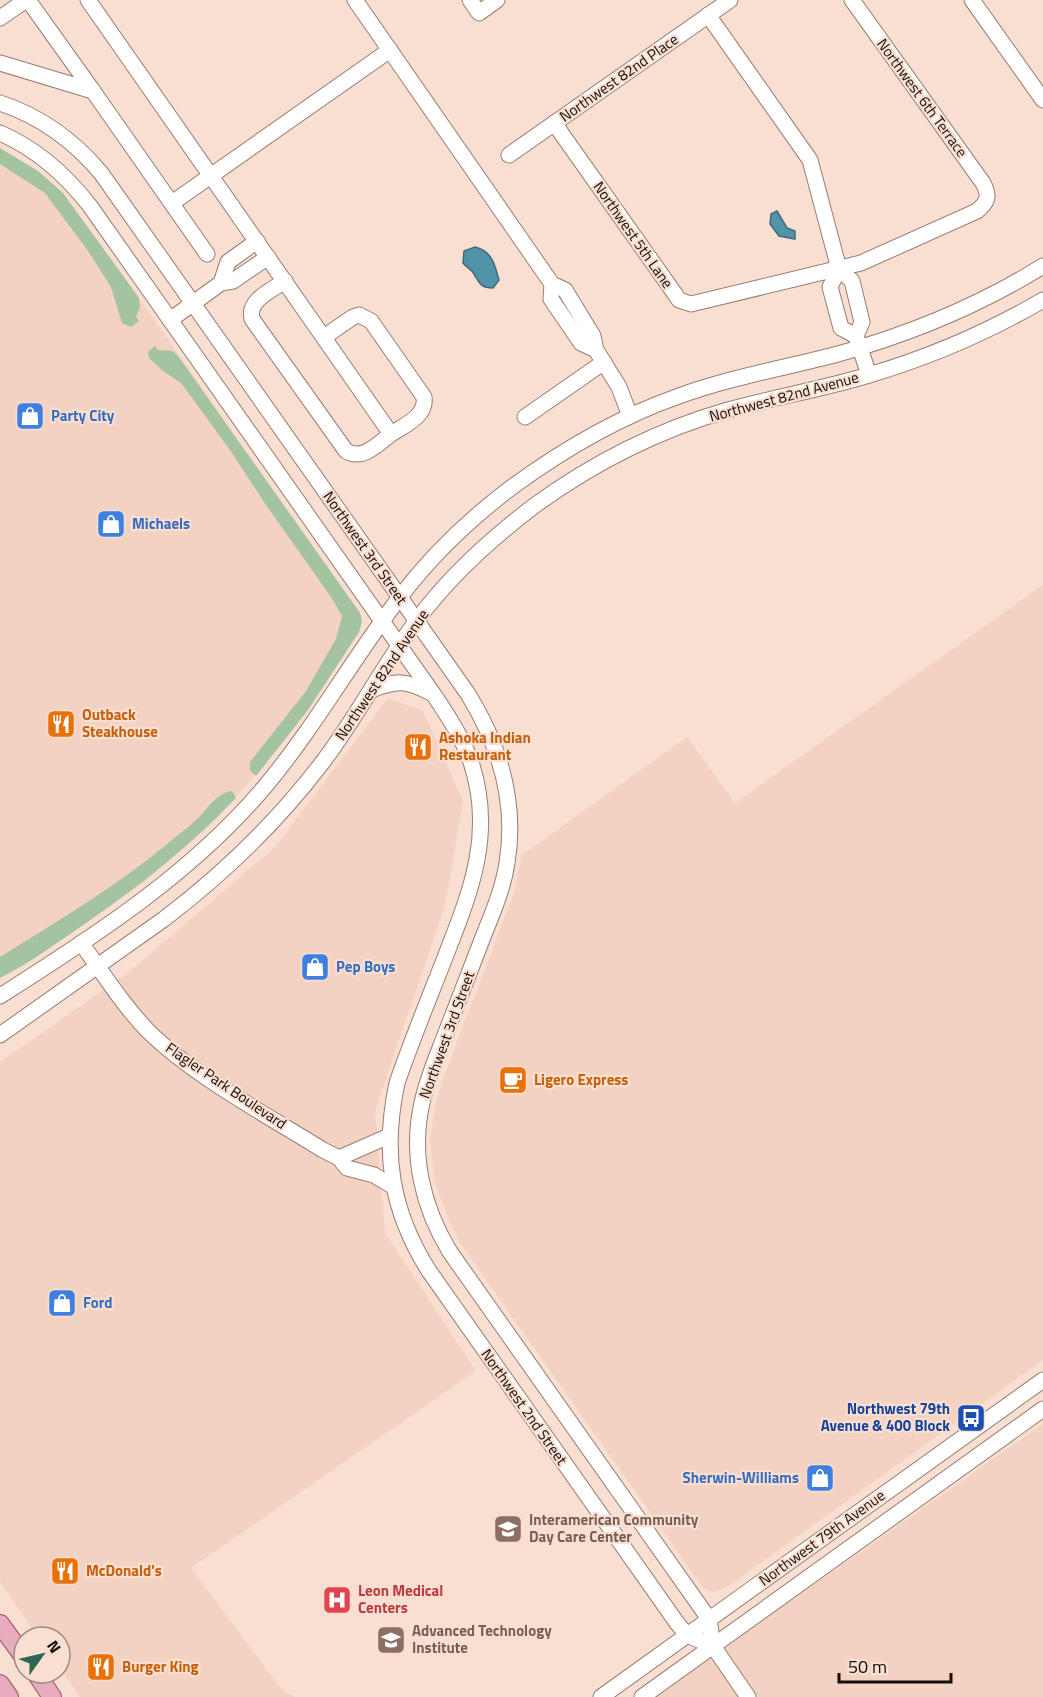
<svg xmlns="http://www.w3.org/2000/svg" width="1043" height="1697" font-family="'Titillium Web',sans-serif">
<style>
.built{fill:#f3d2c2}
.green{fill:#a3c3a1}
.water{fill:#5194a9;stroke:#3f6c79;stroke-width:1.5}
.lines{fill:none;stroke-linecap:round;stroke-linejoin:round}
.minor-casing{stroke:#967e73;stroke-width:17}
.major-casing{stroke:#964f62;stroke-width:20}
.minor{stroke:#fff;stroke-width:15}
.major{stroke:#e9abbe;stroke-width:18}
.labels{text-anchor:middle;stroke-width:4.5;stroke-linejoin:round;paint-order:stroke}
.street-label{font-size:15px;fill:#150d09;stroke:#f9dfd2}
.shop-label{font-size:15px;font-weight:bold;fill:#366cbe;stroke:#f9dfd2;text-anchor:start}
.food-label{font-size:15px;font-weight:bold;fill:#c56008;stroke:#f9dfd2;text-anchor:start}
.transit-label{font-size:15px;font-weight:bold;fill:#164399;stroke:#f9dfd2;text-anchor:end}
.education-label{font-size:15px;font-weight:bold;fill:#785e54;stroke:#f9dfd2;text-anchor:start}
.health-label{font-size:15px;font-weight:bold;fill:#be3a42;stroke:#f9dfd2;text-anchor:start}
</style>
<rect width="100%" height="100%" fill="#f9dfd2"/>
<!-- built -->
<g class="built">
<polygon points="0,148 38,171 63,193 139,298 360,613 362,622 359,632 287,738 210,826 144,882 25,965 0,978"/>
<polygon points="1043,585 1043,1360 730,1585 715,1592 708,1591 702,1586 460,1243 450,1223 435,1184 430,1140 436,1102 444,1076 513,896 522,855 687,737 735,803"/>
<polygon points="388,698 423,711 463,801 445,906 375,1111 385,1233 476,1371 191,1568 282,1690 295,1697 80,1697 60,1668 60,1637 38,1637 0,1582 0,1062 129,972 275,847"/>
<polygon points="1043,1424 1043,1697 654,1697"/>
</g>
<!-- green -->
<g class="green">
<polygon points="0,148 38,171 63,193 139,298 140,307 136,317 139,321 131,327 122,323 111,287 88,251 45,193 0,164"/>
<polygon points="155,346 158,350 172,351 178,356 360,613 362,622 359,632 308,710 256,776 250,770 250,762 306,691 336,639 342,616 331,597 264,502 232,453 182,384 162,370 149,358 148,352"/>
<path d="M232 791 236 798C191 845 142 884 89 921 60 941 31 962 0 978V957C59 920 119 885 172 840 180 833 189 827 197 819 208 809 216 793 232 791Z"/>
</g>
<!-- water -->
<g class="water">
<polygon points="777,211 787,228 795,231 795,239 779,236 770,224 771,214"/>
<path d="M475 247C492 251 495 265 499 280L493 288C481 288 480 284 474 274 472 270 466 267 463 263L464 251Z"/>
</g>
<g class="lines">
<!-- minor casing -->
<g class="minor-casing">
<g id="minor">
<path d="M88 0 391 434C405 425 427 416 424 397L371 321 359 315 353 317 324 337"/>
<polyline points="355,0 552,284 565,290 593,336 596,350 619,387 630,416"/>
<polyline points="470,0 479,13 497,0"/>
<polyline points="972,0 1043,100"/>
<polyline points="708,15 810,160 839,269"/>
<polyline points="0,18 26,0"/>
<polyline points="0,63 93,91 28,0"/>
<polyline points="93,91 207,254"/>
<path d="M0 103C40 116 74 141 101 173L468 694C500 746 517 802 507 863 503 889 493 912 483 937 471 968 459 999 447 1030 438 1054 427 1078 422 1103 410 1155 423 1208 450 1252L709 1619 713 1646 748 1697"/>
<path d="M554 123 675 294 679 300 691 304 861 263 977 211C988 202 990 196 983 183L852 0"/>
<path d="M0 133C37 149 65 174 90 206L434 695C448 716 462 737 471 762 495 835 470 893 444 960 428 1001 411 1042 397 1083 382 1153 391 1211 429 1271L677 1623 687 1635 713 1646"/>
<polyline points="509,155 730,0"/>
<polyline points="172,203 390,50"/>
<path d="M285 281C272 290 247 300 252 319L346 451C363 461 378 444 391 434"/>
<polyline points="221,283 228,262 257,241"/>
<polyline points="552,284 551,299 581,343 596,350"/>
<polyline points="170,320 221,283 233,281 268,257"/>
<polyline points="856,336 841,328 830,287 839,269 852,281 853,285 862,322 856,336 869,375"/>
<polyline points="525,417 604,362"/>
<path d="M371 690C397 680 406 680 431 693"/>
<path d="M81 943C103 973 122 1004 148 1031 195 1077 267 1115 323 1150L339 1158 347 1168 374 1175 394 1187"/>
<path d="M0 996C95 936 194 872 267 784 316 725 353 658 400 597 431 556 471 518 512 487 564 449 619 417 679 396 731 377 785 368 838 354 910 334 980 305 1043 266"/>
<path d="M0 1035 164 919C223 874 277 822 322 763 356 718 382 668 415 623 446 580 492 538 534 506 593 463 658 430 728 410 775 397 823 389 869 375 930 357 988 332 1043 300"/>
<polyline points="339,1158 389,1136"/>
<polyline points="601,1697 1043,1380"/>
<polyline points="642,1697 1043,1409"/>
</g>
</g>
<!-- major casing -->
<g class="major-casing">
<g id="major">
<polyline points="0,1624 24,1657"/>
<polyline points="36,1673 52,1697"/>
<polyline points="0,1684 9,1697"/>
</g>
</g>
<!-- minor -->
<use href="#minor" class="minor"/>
<!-- major -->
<use href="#major" class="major"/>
</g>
<!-- icons -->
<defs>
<g id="shop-square" transform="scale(1.5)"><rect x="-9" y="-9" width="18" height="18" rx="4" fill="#3f7fe0" stroke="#f9dfd2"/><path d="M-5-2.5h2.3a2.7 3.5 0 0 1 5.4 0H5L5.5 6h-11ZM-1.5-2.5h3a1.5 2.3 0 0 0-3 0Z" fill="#fff"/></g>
<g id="restaurant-square" transform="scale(1.5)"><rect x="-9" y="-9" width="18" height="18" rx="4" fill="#e8710a" stroke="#f9dfd2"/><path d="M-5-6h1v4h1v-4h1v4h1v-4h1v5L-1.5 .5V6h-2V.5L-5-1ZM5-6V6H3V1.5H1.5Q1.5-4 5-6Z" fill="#fff"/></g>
<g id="cafe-square" transform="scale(1.5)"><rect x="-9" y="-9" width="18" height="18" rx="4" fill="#e8710a" stroke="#f9dfd2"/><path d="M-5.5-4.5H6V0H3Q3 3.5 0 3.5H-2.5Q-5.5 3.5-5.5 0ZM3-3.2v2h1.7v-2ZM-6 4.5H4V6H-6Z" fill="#fff"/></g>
<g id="bus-square" transform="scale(1.5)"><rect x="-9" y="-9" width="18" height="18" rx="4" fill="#1a4fb4" stroke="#f9dfd2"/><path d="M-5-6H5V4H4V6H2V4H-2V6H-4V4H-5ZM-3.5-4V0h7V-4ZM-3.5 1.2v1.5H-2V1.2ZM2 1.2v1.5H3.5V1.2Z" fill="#fff"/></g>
<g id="school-square" transform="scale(1.5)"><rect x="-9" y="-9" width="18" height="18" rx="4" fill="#8d6e63" stroke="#f9dfd2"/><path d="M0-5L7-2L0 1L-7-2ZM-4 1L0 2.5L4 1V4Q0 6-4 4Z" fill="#fff"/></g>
<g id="hospital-square" transform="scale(1.5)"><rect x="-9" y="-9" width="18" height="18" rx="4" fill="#e0444e" stroke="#f9dfd2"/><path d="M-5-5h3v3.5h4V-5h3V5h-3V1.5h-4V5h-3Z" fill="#fff"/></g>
</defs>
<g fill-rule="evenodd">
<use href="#shop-square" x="30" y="416"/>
<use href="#shop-square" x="111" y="524"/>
<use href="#restaurant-square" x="61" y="724"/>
<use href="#restaurant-square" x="418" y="747"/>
<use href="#shop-square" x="315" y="967"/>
<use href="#cafe-square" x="513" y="1080"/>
<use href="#shop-square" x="62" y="1303"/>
<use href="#bus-square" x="971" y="1418"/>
<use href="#shop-square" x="820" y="1478"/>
<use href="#school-square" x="508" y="1529"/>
<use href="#restaurant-square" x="65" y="1571"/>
<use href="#hospital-square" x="337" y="1600"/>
<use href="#school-square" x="391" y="1640"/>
<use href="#restaurant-square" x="101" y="1667"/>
</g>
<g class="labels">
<!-- street labels -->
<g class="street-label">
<text transform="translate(619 78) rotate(-35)" y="5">Northwest 82nd Place</text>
<text transform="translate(922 98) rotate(54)" y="5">Northwest 6th Terrace</text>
<text transform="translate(633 235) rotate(55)" y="5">Northwest 5th Lane</text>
<text transform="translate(784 397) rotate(-15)" y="5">Northwest 82nd Avenue</text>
<text transform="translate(365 548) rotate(55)" y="5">Northwest 3rd Street</text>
<text transform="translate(382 675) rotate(-56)" y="5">Northwest 82nd Avenue</text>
<text transform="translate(447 1035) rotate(-70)" y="5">Northwest 3rd Street</text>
<text transform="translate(226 1086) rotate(34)" y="5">Flagler Park Boulevard</text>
<text transform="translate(524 1407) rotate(55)" y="5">Northwest 2nd Street</text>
<text transform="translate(822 1538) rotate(-36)" y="5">Northwest 79th Avenue</text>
</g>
<!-- shop labels -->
<g class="shop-label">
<text x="51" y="421">Party City</text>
<text x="132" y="529">Michaels</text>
<text x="336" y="972">Pep Boys</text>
<text x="83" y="1308">Ford</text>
<text x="799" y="1483" text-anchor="end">Sherwin-Williams</text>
</g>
<!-- food labels -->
<g class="food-label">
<text x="82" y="720">Outback<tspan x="82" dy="17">Steakhouse</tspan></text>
<text x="439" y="743">Ashoka Indian<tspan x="439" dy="17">Restaurant</tspan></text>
<text x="534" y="1085">Ligero Express</text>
<text x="86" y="1576">McDonald's</text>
<text x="122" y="1672">Burger King</text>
</g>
<!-- transit labels -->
<g class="transit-label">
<text x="950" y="1414">Northwest 79th<tspan x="950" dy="17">Avenue &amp; 400 Block</tspan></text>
</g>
<!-- education labels -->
<g class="education-label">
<text x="529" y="1525">Interamerican Community<tspan x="529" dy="17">Day Care Center</tspan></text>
<text x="412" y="1636">Advanced Technology<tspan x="412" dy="17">Institute</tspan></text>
</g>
<!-- health labels -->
<g class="health-label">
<text x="358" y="1596">Leon Medical<tspan x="358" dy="17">Centers</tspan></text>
</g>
</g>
<!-- north arrow -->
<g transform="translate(42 1655) rotate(56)"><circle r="28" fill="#f9dfd2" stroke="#9e8b82" stroke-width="1.5"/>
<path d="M0-4.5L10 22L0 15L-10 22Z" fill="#2b6650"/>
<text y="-9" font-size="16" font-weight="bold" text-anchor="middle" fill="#150d09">N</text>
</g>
<!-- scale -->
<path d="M839 1673v9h112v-9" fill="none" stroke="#150d09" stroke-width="3"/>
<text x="848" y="1673" font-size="18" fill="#150d09" stroke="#f9dfd2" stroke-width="4.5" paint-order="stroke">50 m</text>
</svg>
